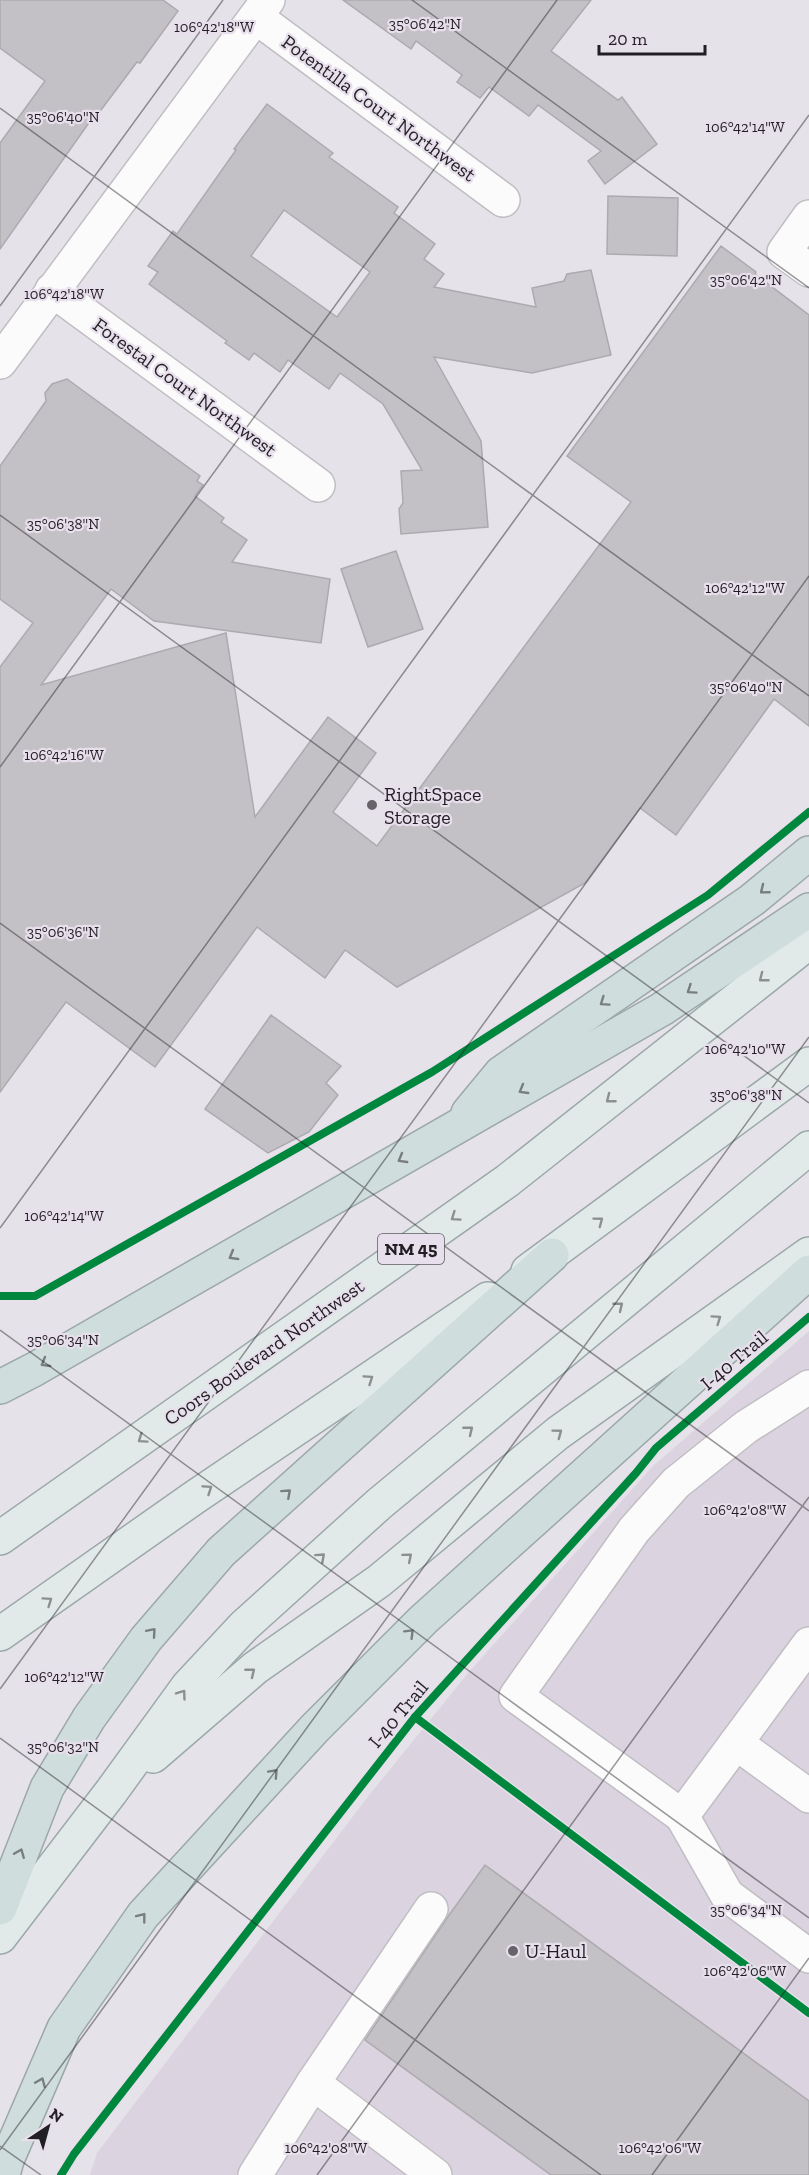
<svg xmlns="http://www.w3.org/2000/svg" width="809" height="2175" font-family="'Zilla Slab',serif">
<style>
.built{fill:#dbd3e0}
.building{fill:#c4c1c6;stroke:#adaaaf;stroke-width:1.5;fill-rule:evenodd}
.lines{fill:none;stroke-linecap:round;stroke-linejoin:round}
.minor-casing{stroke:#c1bec3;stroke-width:36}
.major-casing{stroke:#9ba8a9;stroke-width:36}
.highway-casing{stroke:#9ba8a9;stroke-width:36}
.minor{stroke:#fbfbfc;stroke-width:33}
.major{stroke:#e1eae9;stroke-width:33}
.highway{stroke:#cfdddc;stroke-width:33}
.cycleway-casing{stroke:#e7dfec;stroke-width:11}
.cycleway{stroke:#00873e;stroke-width:8}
.oneway{stroke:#787e80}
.oneway2{stroke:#8b8f90}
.ticks{fill:none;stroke:#221f24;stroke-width:1.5;stroke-opacity:0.45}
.poi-dot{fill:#676369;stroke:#e7dfec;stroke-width:2}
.labels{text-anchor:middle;stroke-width:4.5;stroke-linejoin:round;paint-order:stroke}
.shield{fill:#e7dfec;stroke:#5d5960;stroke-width:1.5}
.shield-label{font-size:18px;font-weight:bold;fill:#221f24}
.street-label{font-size:20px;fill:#221f24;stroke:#e7dfec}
.poi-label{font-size:20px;fill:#221f24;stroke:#e7dfec;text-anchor:start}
.ticks-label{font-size:15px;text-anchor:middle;fill:#221f24;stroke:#e7dfec;stroke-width:4.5;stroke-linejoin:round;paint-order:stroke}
</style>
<rect width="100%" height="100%" fill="#e6e2e9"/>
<!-- built -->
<polygon class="built" points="809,1331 809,2175 90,2175 97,2153 370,1794 469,1672 653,1466"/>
<!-- building -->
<g class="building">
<polygon points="0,0 163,0 178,11 140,63 137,62 95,118 93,117 0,249 0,143 45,81 0,48"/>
<polygon points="343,0 591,0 551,51 618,100 622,97 657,144 605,184 588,161 601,151 538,105 529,116 489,87 480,98 457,82 462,75 416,41 411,49"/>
<path d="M267 104 333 153 329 157 398 207 394 213 435 244 424 259 444 274 434 287 536 307 532 288 564 281 567 274 591 270 611 355 532 373 434 357 481 441 488 527 401 534 399 509 403 503 401 471 422 470 383 404 340 373 329 389 288 360 280 372 254 353 249 360 225 343 227 341 149 284 158 272 148 266 173 231 177 234 236 150 234 149ZM284 210 370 272 337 317 251 256Z"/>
<polygon points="608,196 678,198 677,256 607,254"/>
<polygon points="721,246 756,272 755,274 809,315 809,726 774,699 676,835 640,808 585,883 397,987 345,950 325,978 257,927 155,1067 66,1002 0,1092 0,667 33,623 0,599 0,466 46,401 45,393 52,384 67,379 200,476 197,481 203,485 195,496 224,518 221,522 247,540 232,562 330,579 321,643 154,621 111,589 41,685 226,633 255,817 328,717 376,753 333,812 377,846 631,502 567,456"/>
<polygon points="396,551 423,629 368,647 341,569"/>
<polygon points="271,1015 341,1066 326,1083 338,1095 309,1132 268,1153 205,1109"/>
<polygon points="485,1865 809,2101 809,2175 551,2175 365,2040 447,1918"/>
</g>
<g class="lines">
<!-- minor casing -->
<g class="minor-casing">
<g id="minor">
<polyline points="256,17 503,200"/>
<polyline points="809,217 784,252 809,270"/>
<polyline points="52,290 318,485"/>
<polyline points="0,362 268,0"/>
<polyline points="809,1387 746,1427 676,1483 634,1530 516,1696 682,1816 809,1644"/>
<polyline points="736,1743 809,1796"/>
<polyline points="682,1816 727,1895 809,1956"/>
<polyline points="313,2083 431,1909"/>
<polyline points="255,2175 313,2083 435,2175"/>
</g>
</g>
<!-- major casing -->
<g class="major-casing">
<g id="major">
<polyline points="528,1271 809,1064"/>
<polyline points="0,1538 507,1181 809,942"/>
<polyline points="0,1634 195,1497 488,1299"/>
<polyline points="153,1756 255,1668 379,1581 558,1433 809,1254"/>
<polyline points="0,1937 111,1792 188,1686 244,1626 379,1504 809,1148"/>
</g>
</g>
<!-- highway casing -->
<g class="highway-casing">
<g id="highway">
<polyline points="468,1113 501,1073 752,900 809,853"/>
<polyline points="0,1387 35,1369 662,1009 809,910"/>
<polyline points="0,1908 47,1788 89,1718 146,1639 221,1552 552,1255"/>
<polyline points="3,2175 7,2160 64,2028 143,1915 315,1728 423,1620 809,1272"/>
</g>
</g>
<!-- minor -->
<use href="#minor" class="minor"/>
<!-- major -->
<use href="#major" class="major"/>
<!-- highway -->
<use href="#highway" class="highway"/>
<!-- cycleway casing -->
<g class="cycleway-casing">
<g id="cycleway">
<polyline points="0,1296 35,1296 432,1072 708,895 809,812"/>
<polyline points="415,1717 809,2013"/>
<polyline points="61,2175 74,2154 415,1717 636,1473 656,1448 809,1317"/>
</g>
</g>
<!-- cycleway -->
<use href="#cycleway" class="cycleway"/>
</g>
<!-- one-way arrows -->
<defs><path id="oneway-chevron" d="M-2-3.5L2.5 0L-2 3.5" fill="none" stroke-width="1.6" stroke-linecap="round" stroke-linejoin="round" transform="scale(1.5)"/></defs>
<g class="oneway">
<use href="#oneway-chevron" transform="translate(764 890) rotate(141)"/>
<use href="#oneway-chevron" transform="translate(691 990) rotate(146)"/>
<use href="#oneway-chevron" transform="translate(604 1002) rotate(145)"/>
<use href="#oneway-chevron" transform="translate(523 1090) rotate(150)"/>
<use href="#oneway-chevron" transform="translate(402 1159) rotate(150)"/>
<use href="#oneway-chevron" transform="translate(233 1256) rotate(150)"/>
<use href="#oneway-chevron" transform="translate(45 1363) rotate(150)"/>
<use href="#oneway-chevron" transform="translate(287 1493) rotate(-42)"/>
<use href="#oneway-chevron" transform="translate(152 1632) rotate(-49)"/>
<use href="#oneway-chevron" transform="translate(410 1633) rotate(-45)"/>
<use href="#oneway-chevron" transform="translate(274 1773) rotate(-47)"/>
<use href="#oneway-chevron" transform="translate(20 1853) rotate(-68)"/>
<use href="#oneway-chevron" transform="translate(142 1917) rotate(-52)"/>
<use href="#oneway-chevron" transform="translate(41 2082) rotate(-67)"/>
</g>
<g class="oneway2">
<use href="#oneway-chevron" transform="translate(763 978) rotate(142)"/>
<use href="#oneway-chevron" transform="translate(610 1099) rotate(142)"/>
<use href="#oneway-chevron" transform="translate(455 1217) rotate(145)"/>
<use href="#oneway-chevron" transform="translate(599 1221) rotate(-37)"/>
<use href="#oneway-chevron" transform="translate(619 1306) rotate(-39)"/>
<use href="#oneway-chevron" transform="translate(717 1319) rotate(-35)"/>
<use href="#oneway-chevron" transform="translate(369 1379) rotate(-34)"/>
<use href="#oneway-chevron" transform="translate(469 1430) rotate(-39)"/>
<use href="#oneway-chevron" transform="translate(558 1433) rotate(-37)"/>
<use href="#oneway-chevron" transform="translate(142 1439) rotate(145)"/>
<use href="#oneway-chevron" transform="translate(208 1489) rotate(-34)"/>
<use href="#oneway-chevron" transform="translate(321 1557) rotate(-42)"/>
<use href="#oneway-chevron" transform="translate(408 1557) rotate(-40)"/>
<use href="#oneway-chevron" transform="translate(48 1601) rotate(-35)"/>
<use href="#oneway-chevron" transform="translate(251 1672) rotate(-39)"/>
<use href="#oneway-chevron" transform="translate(182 1694) rotate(-54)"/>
</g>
<!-- ticks -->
<path class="ticks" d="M412 0 809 288M0 108 809 696M0 306 223 0M0 515 809 1103M0 767 557 0M0 923 809 1511M0 1228 809 115M0 1330 809 1918M0 1689 809 576M0 1738 601 2175M0 2146 41 2175M0 2150 809 1037M317 2175 809 1497M652 2175 809 1958"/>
<!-- markers -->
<g class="poi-dot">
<circle cx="372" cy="805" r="6"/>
<circle cx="513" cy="1951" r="6"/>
</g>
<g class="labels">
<!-- shield labels -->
<rect class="shield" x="378" y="1234" width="66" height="30" rx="4.5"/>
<g class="shield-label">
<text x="411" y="1255">NM 45</text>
</g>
<!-- street labels -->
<g class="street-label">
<text transform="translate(379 108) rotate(36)" y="7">Potentilla Court Northwest</text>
<text transform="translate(185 387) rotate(36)" y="7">Forestal Court Northwest</text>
<text transform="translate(264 1352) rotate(-35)" y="7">Coors Boulevard Northwest</text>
<text transform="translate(734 1360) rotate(-40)" y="7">I-40 Trail</text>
<text transform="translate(398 1714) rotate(-50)" y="7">I-40 Trail</text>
</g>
<!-- poi labels -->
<g class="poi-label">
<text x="384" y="801">RightSpace<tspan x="384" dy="23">Storage</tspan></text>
<text x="525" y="1958">U-Haul</text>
</g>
</g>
<g class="ticks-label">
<text x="425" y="29">35°06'42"N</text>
<text x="214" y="32">106°42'18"W</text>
<text x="63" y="122">35°06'40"N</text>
<text x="745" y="132">106°42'14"W</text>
<text x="746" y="285">35°06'42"N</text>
<text x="64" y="299">106°42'18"W</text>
<text x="63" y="529">35°06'38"N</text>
<text x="745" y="593">106°42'12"W</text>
<text x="746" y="692">35°06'40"N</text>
<text x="64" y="760">106°42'16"W</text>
<text x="63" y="937">35°06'36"N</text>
<text x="745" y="1054">106°42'10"W</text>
<text x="746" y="1100">35°06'38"N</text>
<text x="64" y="1221">106°42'14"W</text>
<text x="63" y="1345">35°06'34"N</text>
<text x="745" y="1515">106°42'08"W</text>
<text x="64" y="1682">106°42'12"W</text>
<text x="63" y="1752">35°06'32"N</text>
<text x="746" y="1915">35°06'34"N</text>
<text x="745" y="1976">106°42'06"W</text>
<text x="326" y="2153">106°42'08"W</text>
<text x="660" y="2153">106°42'06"W</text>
</g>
<!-- north arrow -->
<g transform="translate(48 2127) rotate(36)" stroke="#e7dfec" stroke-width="4.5" paint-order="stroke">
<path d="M0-4.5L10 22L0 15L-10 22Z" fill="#221f24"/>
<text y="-9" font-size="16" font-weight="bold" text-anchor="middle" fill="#221f24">N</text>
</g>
<!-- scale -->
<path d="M599 45v9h106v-9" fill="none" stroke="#221f24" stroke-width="3"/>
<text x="608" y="45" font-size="18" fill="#221f24" stroke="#e7dfec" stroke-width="4.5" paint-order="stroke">20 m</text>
</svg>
